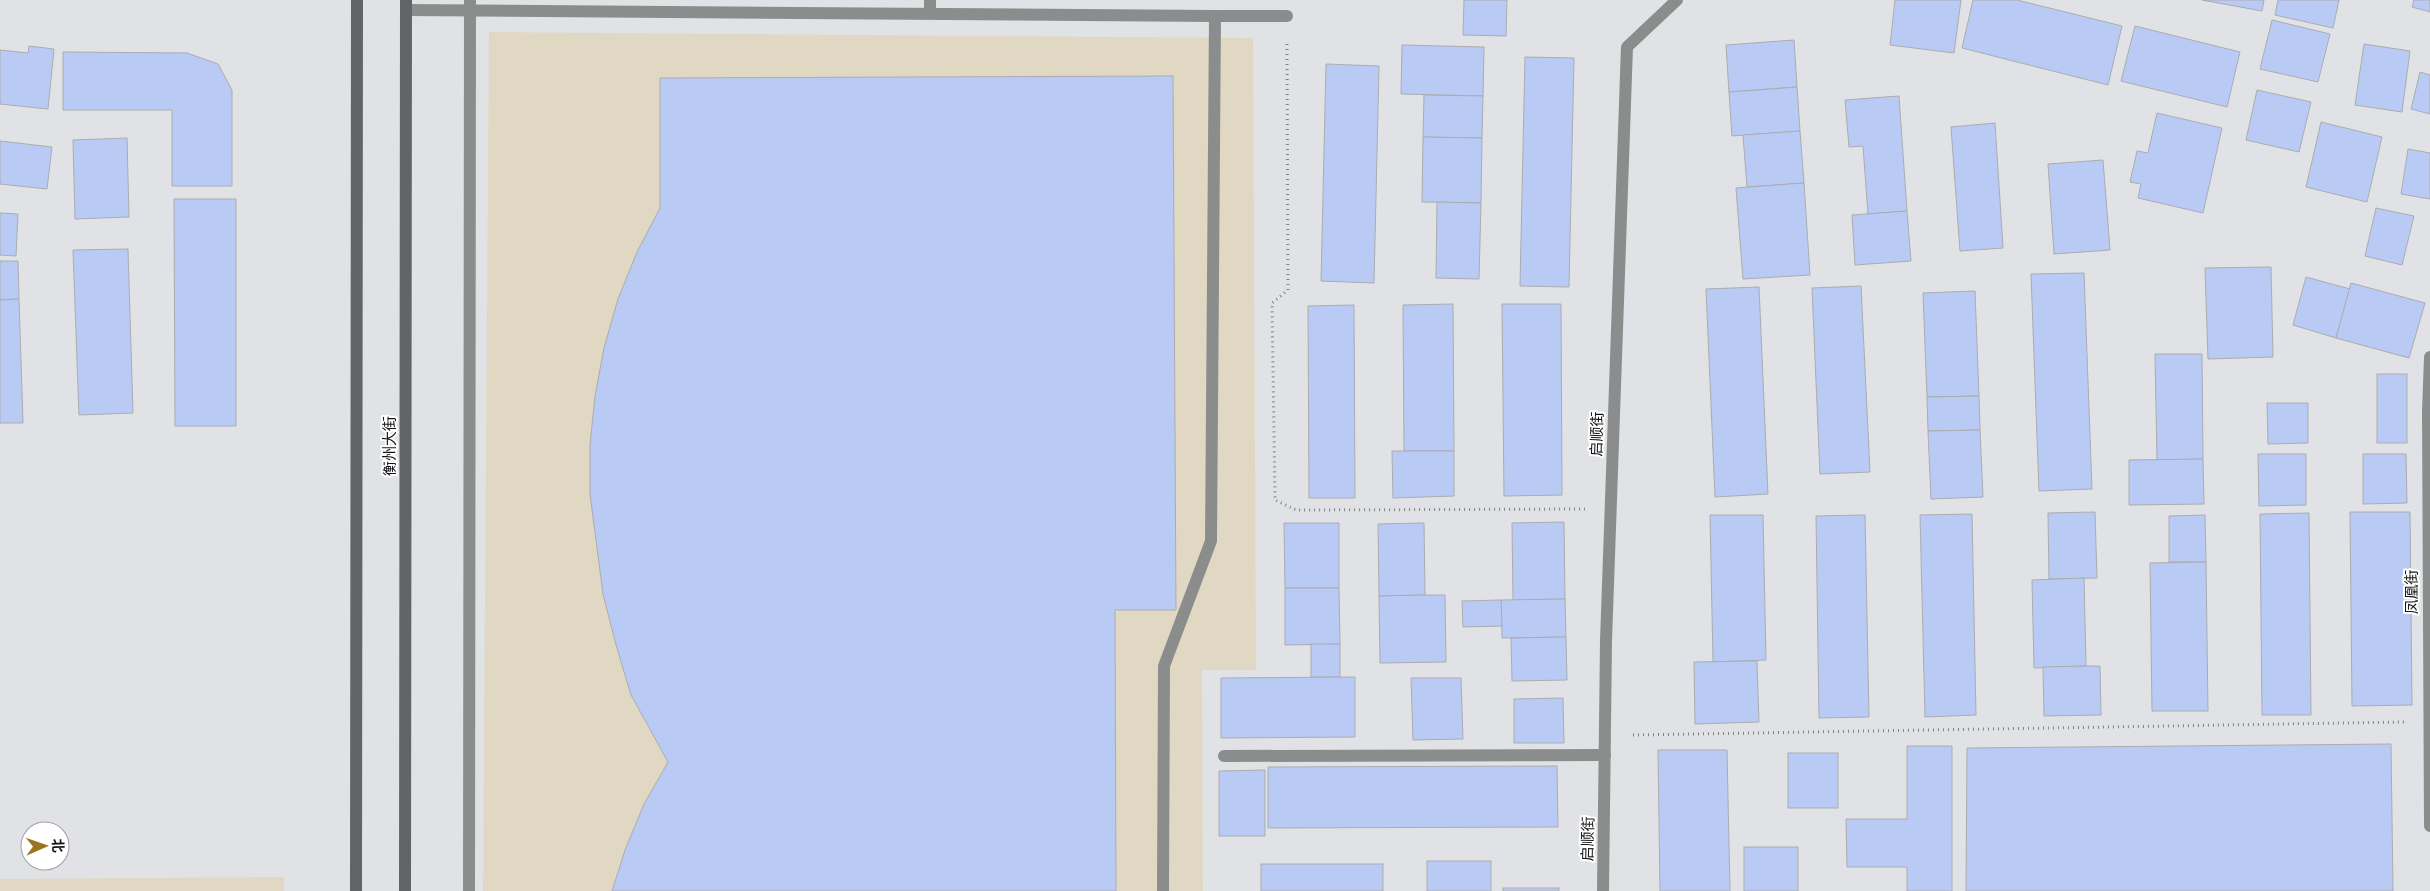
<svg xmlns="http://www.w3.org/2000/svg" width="2430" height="891" font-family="Lato,'Noto Sans SC',sans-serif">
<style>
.commercial{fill:#e0d8c2}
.building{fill:#b9cbf4;stroke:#abacb0}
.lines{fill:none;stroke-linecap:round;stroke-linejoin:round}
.path{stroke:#808184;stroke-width:3;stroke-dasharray:1 4;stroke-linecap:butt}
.service{stroke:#8b8d8d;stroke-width:12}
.minor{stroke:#8b8d8d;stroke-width:12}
.secondary{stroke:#616565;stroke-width:12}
.labels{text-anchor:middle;stroke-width:4;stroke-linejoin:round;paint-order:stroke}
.street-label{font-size:15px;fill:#131415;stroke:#fff}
</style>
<rect width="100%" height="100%" fill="#e0e2e6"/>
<!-- commercial -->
<g class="commercial">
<polygon points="489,32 1253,38 1256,670 1202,670 1203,891 483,891"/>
<polygon points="284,877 284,891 0,891 0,879"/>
</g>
<!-- building -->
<g class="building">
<polygon points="1464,0 1507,0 1506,36 1463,35"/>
<polygon points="1895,0 1961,0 1954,53 1890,45"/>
<polygon points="1973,0 2017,0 2122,26 2108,85 1962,48"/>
<polygon points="2202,0 2264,0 2262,11"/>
<polygon points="2278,0 2339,0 2333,28 2275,15"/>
<polygon points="2414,0 2430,0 2430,12 2412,7"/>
<polygon points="2272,20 2330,34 2318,82 2260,69"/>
<polygon points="2135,26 2240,52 2227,107 2121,81"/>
<polygon points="1794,40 1797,87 1729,92 1726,45"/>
<polygon points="2364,44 2410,51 2402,112 2355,105"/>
<polygon points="1402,45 1484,47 1483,96 1401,94"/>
<polygon points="29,46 54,49 48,109 0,104 0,50 28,53"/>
<polygon points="63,52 187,53 218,64 232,90 232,186 172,186 172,110 63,110"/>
<polygon points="1525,57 1574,58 1569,287 1520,286"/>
<polygon points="1326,64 1379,66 1374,283 1321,281"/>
<polygon points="2420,72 2430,75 2430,114 2411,109"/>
<polygon points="1173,76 1176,610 1115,610 1116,891 612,891 625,850 644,804 668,762 631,695 616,645 603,594 590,494 590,445 595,396 604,348 618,299 637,252 660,208 660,78"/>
<polygon points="1797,87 1800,131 1732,136 1729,92"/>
<polygon points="2257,90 2311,102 2299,152 2246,140"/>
<polygon points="1424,95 1483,96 1482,138 1423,137"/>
<polygon points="1899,96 1907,211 1868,214 1863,146 1849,147 1845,100"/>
<polygon points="2157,113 2222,128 2203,213 2138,198 2141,184 2130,182 2137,151 2148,153"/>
<polygon points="2321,122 2382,137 2367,202 2306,187"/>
<polygon points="1995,123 2003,248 1960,251 1951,127"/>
<polygon points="1800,131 1804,183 1747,187 1743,135"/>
<polygon points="1423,137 1482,138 1481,203 1422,202"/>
<polygon points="127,138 129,217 75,219 73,140"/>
<polygon points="0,141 52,147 47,189 0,184"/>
<polygon points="2408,149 2430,153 2430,199 2401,194"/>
<polygon points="2103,160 2110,250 2054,254 2048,164"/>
<polygon points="1804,183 1810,275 1743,279 1736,188"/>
<polygon points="174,199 236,199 236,426 175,426"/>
<polygon points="1437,202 1481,203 1479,279 1436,278"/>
<polygon points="2376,208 2414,216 2402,265 2365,256"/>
<polygon points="1907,211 1911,261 1855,265 1852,215"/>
<polygon points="0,213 18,214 16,256 0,255"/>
<polygon points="128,249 133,413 79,415 73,250"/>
<polygon points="0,261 18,261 19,299 0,300"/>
<polygon points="2271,267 2273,357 2208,359 2205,268"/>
<polygon points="2084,273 2092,489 2039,491 2031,274"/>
<polygon points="2306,277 2350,289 2336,338 2293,325"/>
<polygon points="2351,283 2425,303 2409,358 2336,338"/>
<polygon points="1861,286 1870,472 1820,474 1812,288"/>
<polygon points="1759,287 1768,494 1715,497 1706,289"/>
<polygon points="1975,291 1979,396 1927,397 1923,293"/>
<polygon points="19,299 23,423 0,423 0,300"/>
<polygon points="1453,304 1454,451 1404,451 1403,305"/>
<polygon points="1502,304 1561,304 1562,495 1504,496"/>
<polygon points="1354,305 1355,498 1309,498 1308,306"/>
<polygon points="2155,354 2202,354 2203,459 2157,460"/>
<rect x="2377" y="374" width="30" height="69"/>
<polygon points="1979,396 1980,430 1928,431 1927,397"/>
<polygon points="2267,403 2308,403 2308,443 2268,444"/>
<polygon points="1980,430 1983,497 1931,499 1928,431"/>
<polygon points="1392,451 1454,451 1454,496 1393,498"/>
<polygon points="2258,454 2306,454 2306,505 2259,506"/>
<polygon points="2363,454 2406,454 2407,503 2363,504"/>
<polygon points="2203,459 2204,504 2129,505 2129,460"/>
<polygon points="2095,512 2097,578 2049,579 2048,513"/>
<polygon points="2350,512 2410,512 2412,705 2352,706"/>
<polygon points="2309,513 2311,715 2262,715 2260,514"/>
<polygon points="1972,514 1976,715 1925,717 1920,515"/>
<polygon points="1710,515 1763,515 1766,660 1713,662"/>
<polygon points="1865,515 1869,717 1819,718 1816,516"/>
<polygon points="2205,515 2206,562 2169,562 2169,516"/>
<polygon points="1564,522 1565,599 1513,600 1512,523"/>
<polygon points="1284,523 1339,523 1339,588 1285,588"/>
<polygon points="1424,523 1425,595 1379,596 1378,524"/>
<polygon points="2206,562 2208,711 2152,711 2150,563"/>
<polygon points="2084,578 2086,666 2034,668 2032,580"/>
<polygon points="1285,588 1339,588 1340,644 1285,645"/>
<polygon points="1425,595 1445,595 1446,662 1380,663 1379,596"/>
<polygon points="1565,599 1566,637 1502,638 1501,600"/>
<polygon points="1501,600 1502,626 1463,627 1462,601"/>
<polygon points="1566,637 1567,680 1512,681 1511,638"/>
<rect x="1311" y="644" width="29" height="33"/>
<polygon points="1757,661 1759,722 1695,724 1694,662"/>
<polygon points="2086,666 2100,666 2101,715 2044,716 2043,667"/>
<polygon points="1355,677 1355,737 1221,738 1221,678"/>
<polygon points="1411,678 1461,678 1463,739 1413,740"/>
<polygon points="1563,698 1564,743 1514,743 1514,699"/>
<polygon points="2391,744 2393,891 1966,891 1967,748"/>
<polygon points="1907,746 1952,746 1952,891 1907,891 1907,867 1847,867 1846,819 1907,819"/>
<polygon points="1658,750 1727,750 1730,891 1660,891"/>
<rect x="1788" y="753" width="50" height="55"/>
<polygon points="1557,766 1558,827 1268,828 1268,767"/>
<polygon points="1265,770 1265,836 1219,836 1219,771"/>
<rect x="1744" y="847" width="54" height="44"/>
<rect x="1427" y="861" width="64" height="30"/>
<rect x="1261" y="864" width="122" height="27"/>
<rect x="1503" y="888" width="56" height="3"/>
</g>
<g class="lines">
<!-- path -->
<g class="path">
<polyline points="1287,44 1288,290 1272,303 1275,500 1296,510 1585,509"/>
<polyline points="1633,735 2404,722"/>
</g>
<!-- service -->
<g class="service">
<polyline points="930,13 930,0"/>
<polyline points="1215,16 1287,16"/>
<polyline points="1224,756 1605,755"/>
</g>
<!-- minor -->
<g class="minor">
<polyline points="406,10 1215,16 1211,541 1164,666 1163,891"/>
<polyline points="2430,357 2428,412 2430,826"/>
<polyline points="469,891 470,0"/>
<polyline points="1603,891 1606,641 1627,47 1677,0"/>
</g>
<!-- secondary -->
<g class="secondary">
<polyline points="356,891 357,0"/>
<polyline points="405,891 406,0"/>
</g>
</g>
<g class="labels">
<!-- street labels -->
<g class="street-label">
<text transform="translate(1597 434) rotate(-88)" y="5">启顺街</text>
<text transform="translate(390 446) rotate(-90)" y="5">衡州大街</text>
<text transform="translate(2412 592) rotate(-90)" y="5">凤凰街</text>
<text transform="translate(1588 839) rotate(-89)" y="5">启顺街</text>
</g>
</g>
<!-- north arrow -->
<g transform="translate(45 846) rotate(88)"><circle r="24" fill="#ffffff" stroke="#a1a1a1"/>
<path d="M0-4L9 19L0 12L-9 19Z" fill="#9a7520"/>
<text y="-8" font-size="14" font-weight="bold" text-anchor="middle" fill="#131415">北</text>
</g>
</svg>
